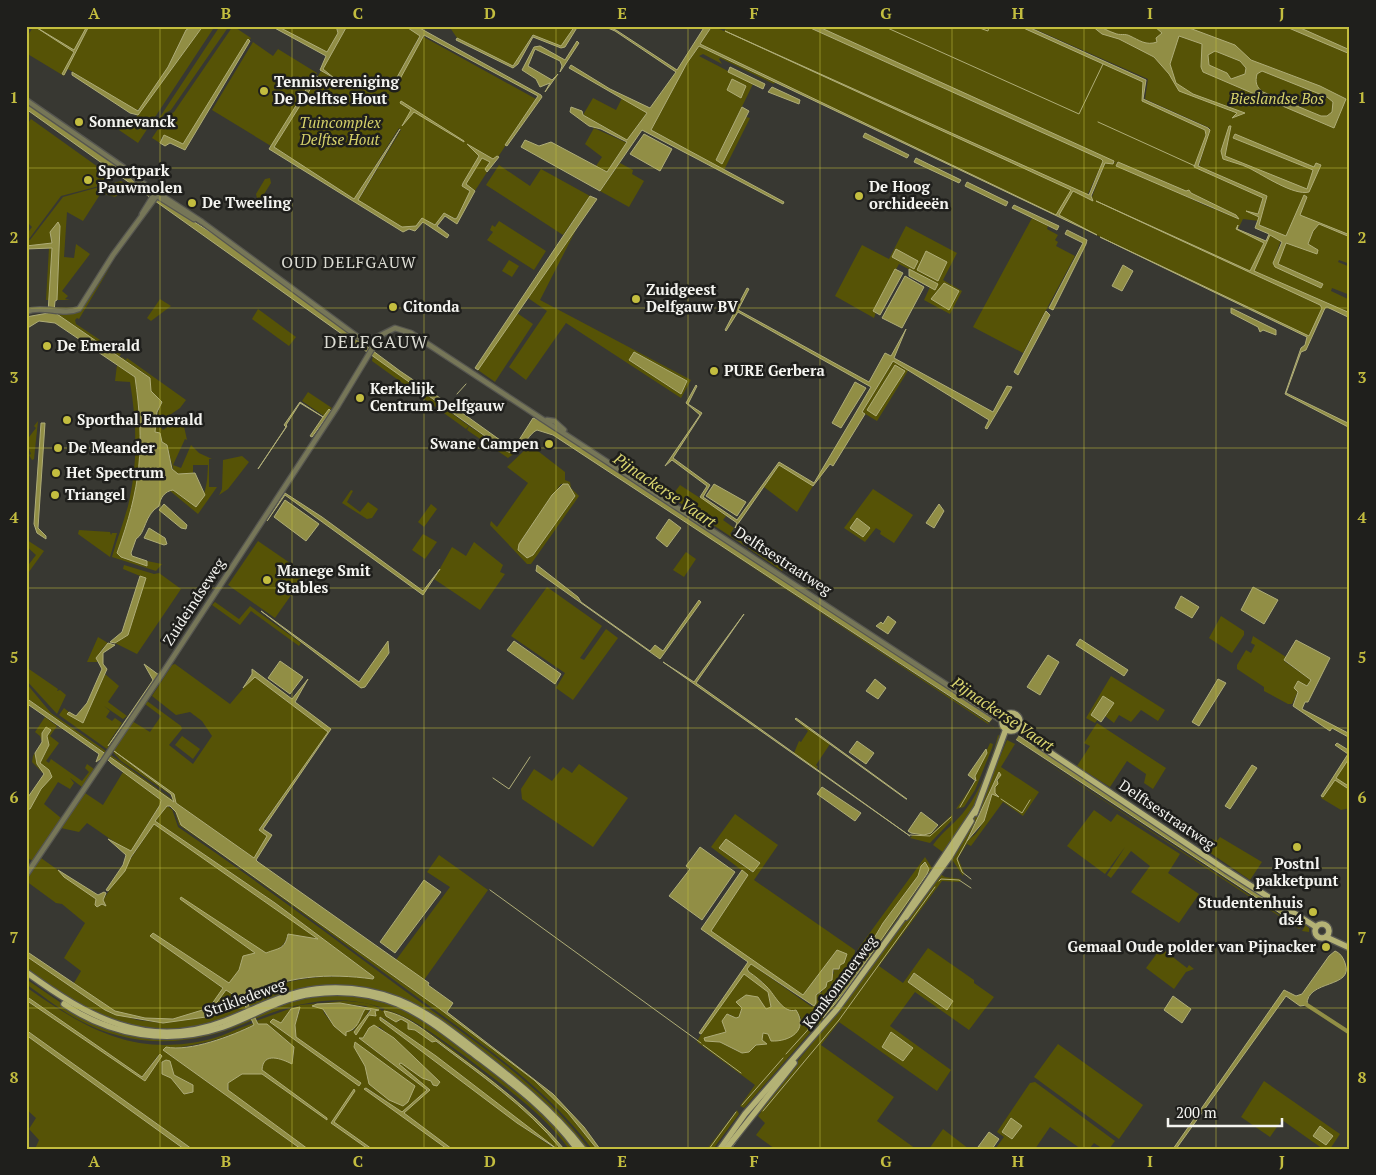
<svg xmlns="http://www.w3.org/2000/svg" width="1376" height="1175" font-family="'PT Serif',serif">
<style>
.green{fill:#565306;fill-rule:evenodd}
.water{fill:#918e45;stroke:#afad78;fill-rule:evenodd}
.pier{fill:#383832}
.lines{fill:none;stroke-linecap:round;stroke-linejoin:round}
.stream{stroke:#afad78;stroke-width:1}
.canal{stroke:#918e45;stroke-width:4}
.minor-casing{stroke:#565650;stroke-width:7}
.major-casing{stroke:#565650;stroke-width:8}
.minor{stroke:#767658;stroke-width:4.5}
.major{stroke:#b4b275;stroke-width:5.5}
.grid{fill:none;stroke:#c3bd3f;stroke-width:1;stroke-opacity:0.55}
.poi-dot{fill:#c3bd3f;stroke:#1f1f1c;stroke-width:2}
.labels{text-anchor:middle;stroke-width:5;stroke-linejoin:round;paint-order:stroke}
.poi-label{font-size:15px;font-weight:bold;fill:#f4f4f0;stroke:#1f1f1c;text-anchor:start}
.park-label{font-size:15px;font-style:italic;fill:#d6d26a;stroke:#1f1f1c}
.street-label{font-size:15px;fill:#f4f4f0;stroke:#1f1f1c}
.neighbourhood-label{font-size:16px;letter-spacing:1px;fill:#dcdcd4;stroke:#1f1f1c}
.water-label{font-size:16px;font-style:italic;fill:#dad66f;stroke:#1f1f1c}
.quarter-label{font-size:18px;letter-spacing:1px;fill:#dcdcd4;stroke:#1f1f1c}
.neatline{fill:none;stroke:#c3bd3f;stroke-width:2}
.grid-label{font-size:16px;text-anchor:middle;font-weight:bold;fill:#c3bd3f}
</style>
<rect width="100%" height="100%" fill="#383832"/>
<!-- green -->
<g class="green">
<polygon points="34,26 193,26 186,30 168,67 142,106 136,111 68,69 64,76 26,53 26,38"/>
<polygon points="203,26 215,26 138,143 119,130 127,117 133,121"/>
<polygon points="220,26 229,26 171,110 165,113 153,130 152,129"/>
<polygon points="233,26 251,38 183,144 162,137 160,143 152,138 166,117 174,112"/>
<polygon points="277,26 336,26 338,33 327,52"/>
<polygon points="347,26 404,26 420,35 391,88 394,90 422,36 536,99 498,157 493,159 467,144 479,156 463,183 462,186 470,191 456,219 444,213 435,225 422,218 416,226 403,228 358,201 401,130 399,128 354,199 274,147 321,71 334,78 323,69"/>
<polygon points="449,26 575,26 562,46 532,35 516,63 511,66 457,38"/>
<path d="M712 26 724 31 728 26H806L1101 159 1103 161 1087 196 1092 197 1105 163 1113 164 1115 162 817 26H1019L1143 82 1142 101 1205 130 1206 135 1195 167 1263 198 1258 214 1246 211 1260 217 1267 197 1199 166 1210 128 1145 99 1148 79 1028 26H1350V235L1299 215 1287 237 1260 225 1259 221 1243 219 1238 229 1267 242 1270 235 1281 240 1273 263 1321 288 1323 284 1278 264 1286 243 1318 250 1308 245 1313 231 1319 224 1350 237V264L1339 260 1338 262 1350 267V295L1332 288 1331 291 1350 300V313L1326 303 1310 338 700 44ZM1118 162 1186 191 1189 190 1191 193 1236 215 1239 219 1204 205 1116 163Z"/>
<polygon points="253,42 273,56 278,49 317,73 271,146 212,110"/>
<polygon points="699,46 775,82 774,84 720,58 719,59 722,64 703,54 699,56 753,84 716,160 722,164 746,117 750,118 724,170 651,130 687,63"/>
<polygon points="593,98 616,110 622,98 647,113 627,140 583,115"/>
<polygon points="31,119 112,177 107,184 61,196 29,239 26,237 26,229 29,231 32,227 26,221 26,126"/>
<polygon points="594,128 627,143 607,172 596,166 602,157 585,144"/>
<polygon points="482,157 490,162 485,169 487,171 491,166 469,200 475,191 466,184"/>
<polygon points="620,163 633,170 632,174 644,181 629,207 600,191"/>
<polygon points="499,165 530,186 541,169 590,196 563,235 486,185"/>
<polygon points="270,178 271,183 261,199 257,198 256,194 265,179"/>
<polygon points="121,181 129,186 115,197 101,193 83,221 67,212 64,257 74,258 76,244 90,254 62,291 68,296 65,299 70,300 57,300 60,226 54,226 50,236 52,243 49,245 26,246 26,239 30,240 63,197"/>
<polygon points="582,218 540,300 691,380 681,398 566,323 526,380 509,367 547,311 528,298"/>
<polygon points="1032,218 1048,226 1047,229 1058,235 1055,240 1058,242 1056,246 1075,256 1023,353 973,327"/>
<polygon points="499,221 546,251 534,270 487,240 493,232 490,230 492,225 495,227"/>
<polygon points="906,226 957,253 943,280 962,291 950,314 924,300 930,287 935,289 937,284 899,264 873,311 876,312 874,318 835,296 862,245 889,259"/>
<polygon points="49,248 52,248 49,300 46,300"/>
<polygon points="509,260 519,266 512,277 502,271"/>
<polygon points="112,264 79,319 77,318 75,320 76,324 121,354 119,357 54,312 77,313 81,311"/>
<polygon points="160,299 171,306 151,321 147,318"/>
<polygon points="258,309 296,337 289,346 252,319"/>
<polygon points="517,313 533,324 495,382 478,370"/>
<polygon points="373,356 469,426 466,429 372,361"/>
<path d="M122 357 126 360 127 358 186 400 180 408 158 423 163 430 182 417 187 440 185 439 173 465 181 468 191 445 199 453 212 459H209V487H217L198 514 169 490H173L196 507C207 493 207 483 208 465H193V473L178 474 174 472 167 445 162 442 160 434 155 432C154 421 158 412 162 402L151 391 145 374 121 359Z"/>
<polygon points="893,361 909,369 877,421 862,412"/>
<path d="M117 365 135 377C145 447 141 487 118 553L146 566 147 561 162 564 156 571 112 557C117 539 123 524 128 506 138 465 137 424 130 382L115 381Z"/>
<polygon points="308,392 332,408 324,416 302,401"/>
<polygon points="38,421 34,459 32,460 29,455 31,454 26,441 36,428 34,426"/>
<polygon points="469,426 510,453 515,453 508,458 467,430"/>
<path d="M528 447 534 448 565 472V480L570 482 571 488 579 496 531 564H527L490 525 491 521 497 527 528 483 507 467ZM561 484H567L575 496 533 555 527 558 519 551 520 542Z"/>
<polygon points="242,456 249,462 228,489 219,495 222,489 223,460"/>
<polygon points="780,464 813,486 797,512 764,487"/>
<polygon points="680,485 700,498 701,497 726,516 723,520 734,528 730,534 747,545 745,546 671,497"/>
<polygon points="873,489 913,515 894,543 880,534 881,531 876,528 865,542 844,528"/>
<polygon points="351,490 353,491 347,502 360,512 368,502 378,509 372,518 367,519 342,503"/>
<polygon points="657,496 993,717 994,728 654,502 989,723 992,719"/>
<polygon points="431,504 437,509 424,527 418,522"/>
<polygon points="79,530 110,532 111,535 112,533 117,533 110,557 78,534"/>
<polygon points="423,534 437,542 425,559 412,550"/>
<polygon points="27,540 44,551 26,576 26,568 36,555 26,546"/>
<polygon points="258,541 306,574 275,618 228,585"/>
<polygon points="474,542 503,565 500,572 505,574 480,610 434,579 452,547 466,556"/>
<polygon points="749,546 766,559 774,549 777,551 772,559 779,564 782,563 785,567 782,571 748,548"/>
<polygon points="686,552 696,559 684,577 673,570"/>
<polygon points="124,565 154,574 159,573 181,589 137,654 115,643 128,635 145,578 123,569"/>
<polygon points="547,587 602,626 580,658 584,660 606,629 618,638 573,700 556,688 565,673 511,636"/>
<polygon points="215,602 239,619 250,606 301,643 299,646 251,611 240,625 212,605"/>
<polygon points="1221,616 1244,631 1244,635 1232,653 1209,638"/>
<polygon points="1253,636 1286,657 1284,661 1311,680 1307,686 1298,681 1298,691 1292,704 1288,704 1264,691 1264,687 1237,669 1237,665 1246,650 1251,653 1255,645 1251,643"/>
<polygon points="98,637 108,643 102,649 97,662 87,662"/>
<polygon points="175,664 230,704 252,678 255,677 328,732 259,829 267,836 254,858 176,803 174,794 114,751 171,794 174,802 108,755 111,755 173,800 171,795 121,761 111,750 113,750 132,721 150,732 161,716 145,704 147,701 181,726 182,729 169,745 193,764 212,736 202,721 190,712 176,715 152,696 172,665"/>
<polygon points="26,667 58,689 57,691 60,690 66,695 57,714 26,680"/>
<polygon points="105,674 119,686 108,702 127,716 123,719 104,706 110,711 106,717 112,721 115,718 122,723 107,745 125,724 107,749 59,715 64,708 69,712 67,714 83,722"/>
<polygon points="1111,676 1165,710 1158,721 1141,710 1131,722 1119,715 1114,723 1105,716 1114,703 1091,715 1098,719 1095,723 1086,718"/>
<polygon points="26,683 51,713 103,749 107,752 105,753 26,698"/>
<polygon points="45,717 57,726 50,736 59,743 46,761 49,763 51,759 82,781 89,772 85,768 87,764 94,769 82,787 70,778 74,783 70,789 58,782 44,804 61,818 33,861 26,857 26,800 44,774 32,762 33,756 42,742 40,736 35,732"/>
<polygon points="794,718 830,744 816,765 818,767 816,769 794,753 799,741 801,742 808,731"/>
<polygon points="1097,723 1166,768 1153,789 1144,783 1146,774 1127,761 1110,787 1077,766 1090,746 1084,743"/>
<path d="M998 735 1001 737 974 806 944 853 933 845C941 833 953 825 963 813 981 791 991 762 998 735Z"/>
<polygon points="1019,735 1288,912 1309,928 1309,932 1302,931 1305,926 1286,913"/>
<polygon points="182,736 200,749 193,759 175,745"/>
<path d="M1007 740 1015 744 1001 767 1039 792 1023 816 1003 802 971 846 967 844 958 858 964 873 963 876 951 858 975 816ZM999 772 998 783 995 788V793L999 796 992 794C986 807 985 832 967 840Z"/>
<polygon points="1015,742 1281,916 1301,927 1299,929 1285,920"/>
<polygon points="990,743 993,744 992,748 975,790 964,807 956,809 976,780 975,776"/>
<polygon points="1350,754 1350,808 1341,810 1321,798"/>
<polygon points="579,764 628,798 593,847 522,799 521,789 534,769 552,781 563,767 572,773"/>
<polygon points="123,772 162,801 131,851 129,852 87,823 79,832 61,828 85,793 103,805"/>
<path d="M167 806 176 812 181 825 436 1006 534 1080 568 1113 597 1149H592C540 1079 463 1032 394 980 323 928 252 875 179 825L175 812 172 809 178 827C250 876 320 928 390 980 459 1032 537 1078 589 1149H583L432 1014 422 1008 360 988 250 1007 246 997C288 978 327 973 373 979L374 977 275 903 155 821Z"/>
<polygon points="1094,810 1111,822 1117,814 1180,854 1168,873 1199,894 1179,923 1131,892 1150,866 1131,851 1111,878 1107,875 1125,847 1105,874 1067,846"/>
<path d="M735 814 778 845 754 880 855 950 854 963 819 1013 815 1027 744 1108 740 1106 755 1085 697 1042 701 1034 744 973 768 992 771 1007 766 1009 761 1002 746 995 736 1002 742 1008 739 1017 736 1018 729 1014 726 1032 705 1038 720 1042 737 1051 756 1045H762L765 1043 762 1040V1033L769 1034 771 1041 797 1031 801 1018 796 1011C780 1014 771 988 760 980 755 976 751 974 747 969L751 964 812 1007 816 1003V995L822 992V989L826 987 827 982 834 973 833 969 838 970 837 950 803 996 710 931 748 875 711 847ZM726 839 760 863 752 872 719 848Z"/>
<polygon points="952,815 952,820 930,843 910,838 913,835 931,834"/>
<path d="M154 824 319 939 288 934C285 946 278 951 266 953L181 899 255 953 242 959 239 970 229 984 151 936 223 988C219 994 215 1002 210 1007 191 1025 134 1020 112 1010 98 1004 86 992 74 983L81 971 64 958 85 923 62 904 56 903 26 881 41 858C60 871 78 886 96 899L97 907 102 904 106 905 103 900Z"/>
<polygon points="1220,837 1262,862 1250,880 1206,850 1212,839 1217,841"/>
<polygon points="439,855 488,890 424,980 396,960 450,887 427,872"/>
<path d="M925 857 932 868 833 1011 751 1103 816 1028 821 1012 855 965 858 949ZM923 862 927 874 824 1018C833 997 862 979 861 955L867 950 883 923 918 876Z"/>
<path d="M940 874 945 877 961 879 960 882 942 881 879 966 903 983 928 948 974 980V983L994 997 969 1030 915 992 890 1026 951 1070 937 1091 839 1022 821 1045 894 1097 877 1121 916 1149H775L756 1135 765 1123 758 1116 761 1112 758 1110 840 1009ZM914 973 953 1001 948 1009 908 981Z"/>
<polygon points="1161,948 1187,968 1189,965 1194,969 1186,972 1174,989 1146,968"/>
<path d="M26 956 105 1010 137 1020 163 1023 206 1017 226 990 243 1001 247 1009C236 1014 226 1020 215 1023 142 1045 83 1011 26 969Z"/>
<path d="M26 979 64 1005 132 1036 158 1037 251 1017 253 1020C195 1047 133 1050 77 1019 59 1009 43 996 26 984Z"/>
<path d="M26 987C86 1029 134 1058 211 1039 226 1035 240 1027 254 1023L255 1024C224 1040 196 1045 163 1050L301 1149H192L26 1030V1000L145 1081 159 1054 142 1077 26 996ZM166 1060 174 1075 192 1084V1093L184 1094 171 1078 162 1074V1062Z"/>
<path d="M344 994 381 1000 416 1014 483 1062 546 1114 575 1149H569C546 1117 513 1093 483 1070 402 1008 357 978 255 1019L254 1016 306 996Z"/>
<path d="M344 1001C356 1002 374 1002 382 1011L385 1009C416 1021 440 1040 466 1060 502 1087 537 1115 565 1149L544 1126 507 1092 423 1030 385 1011 386 1016 398 1022 400 1019 408 1023 409 1029 415 1030 432 1042 435 1041C480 1075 525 1106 561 1149H557L383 1018 379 1019 517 1123 555 1149H452L404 1113 430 1090 399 1064 401 1063 422 1078 431 1081 433 1085 439 1081 380 1027 369 1028 363 1038 360 1039 427 1090 402 1112 367 1088 364 1089 447 1149H372L334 1122 354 1090 331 1123 368 1149H308L229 1092 228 1083 242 1074H262L327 1120 262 1070C263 1051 282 1060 293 1061L294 1047 267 1024 260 1025 256 1021 300 1005ZM340 1003 366 1006 375 1011 369 1015 355 1034 370 1009H365L354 1030C338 1036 333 1024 324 1013L323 1009 320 1007H312L317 1004ZM291 1009 300 1010 295 1025 296 1037 361 1083 359 1085 271 1023 273 1019 281 1023Z"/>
<polygon points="26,1035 184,1149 35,1149 39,1140 29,1129 36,1118 26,1109"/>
<polygon points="1058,1044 1143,1105 1119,1139 1034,1077"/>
<polygon points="1264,1081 1340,1134 1330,1149 1323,1149 1282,1120 1270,1137 1241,1117"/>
<polygon points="1035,1082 1115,1141 1109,1149 1103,1149 1094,1143 1089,1149 1081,1149 1050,1127 1035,1149 995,1149 1004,1137 997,1132 1030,1083"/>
<polygon points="737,1110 739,1114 713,1149 707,1149"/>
<polygon points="943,1129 969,1149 929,1149"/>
</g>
<!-- water -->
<g class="water">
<polygon points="34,26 74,50 87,26 89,26 64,75 62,74 74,52"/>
<polygon points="193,26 203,26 138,115 130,113 72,75 72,72 138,111 168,67 186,30"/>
<polygon points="271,26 277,26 327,52 338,33 336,26 347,26 323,69 334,78 320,70 326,56"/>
<polygon points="405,26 416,26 541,95 542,97 507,146 505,145 538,96 424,35 394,90 391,88 420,36"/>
<polygon points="575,26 578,26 565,47 561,48 533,37 518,64 513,68 456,40 457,38 513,66 533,35 561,46"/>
<polygon points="603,26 616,30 677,70 705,26 708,27 710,29 700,44 1056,215 1071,190 725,31 1089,195 1103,161 1101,159 806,26 817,26 1114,161 1113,164 1105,163 1091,196 1093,201 1073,191 1059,215 1097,235 699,46 687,63 651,130 784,202 783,204 642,130 600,191 521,147 525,140 539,146 551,142 607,172 627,142 601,129 589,126 570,112 571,107 582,111 583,115 627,140 647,113 569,68 571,65 610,89 650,108 676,72 615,31"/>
<polygon points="1019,26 1026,26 1146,80 1143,99 1208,128 1210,130 1198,166 1267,196 1259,225 1286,236 1304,195 1307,197 1300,215 1350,235 1350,237 1319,224 1313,231 1308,244 1318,250 1317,254 1286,243 1278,264 1323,284 1321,288 1275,267 1273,263 1282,242 1270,235 1254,271 1350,313 1350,318 1327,307 1325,308 1306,350 1301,352 1286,393 1350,424 1350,428 1285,394 1301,348 1305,345 1307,337 1100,237 1309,336 1322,308 1320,305 1096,201 1250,271 1264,243 1236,229 1238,225 1237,229 1266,241 1269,234 1255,228 1259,217 1246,211 1258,214 1263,198 1194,167 1206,135 1205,130 1142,101 1143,82"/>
<path d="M1092 26C1102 26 1105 30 1114 33 1120 36 1125 33 1130 36 1139 40 1146 46 1157 42L1156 38 1162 33 1154 26H1184L1235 45 1251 60 1320 86 1346 99 1334 128 1203 72 1201 67 1202 44 1179 36 1170 64 1176 83 1193 94 1245 113 1232 118 1237 113 1179 91 1169 74 1154 57 1119 39 1102 34ZM1215 51 1240 61 1246 68 1245 74 1231 79 1227 73 1209 65 1208 55ZM1262 71 1327 97 1333 102 1332 112 1327 116H1321L1263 92C1256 87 1255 82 1257 74Z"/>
<polygon points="1284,26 1296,26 1350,50 1350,54"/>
<polygon points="248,39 250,41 185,150 170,143 165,146 160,143 164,135 183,144"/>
<polygon points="577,41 579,43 560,72 562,66 560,61 535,49 528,66 552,80 558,74 545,92 550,83 540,87 536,79 522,70 534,47 540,46 565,60"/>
<polygon points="730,67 765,84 763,89 728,72"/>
<polygon points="315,75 318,77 274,147 354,199 400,129 358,200 402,227 416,226 422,218 435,225 444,213 455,219 457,218 470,191 462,186 463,183 479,156 467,144 493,159 497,156 499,157 487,172 485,169 490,162 482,158 466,184 475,191 457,224 445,216 437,226 449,235 447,238 423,222 415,231 409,229 403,232 269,149"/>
<polygon points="732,79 746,86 741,98 727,90"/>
<polygon points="772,87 800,100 799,104 768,92"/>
<polygon points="401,101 464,141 464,142 414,112 402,126 411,110 400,103"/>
<path d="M26 103 117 166 146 192 228 243 400 371 446 402 453 403 454 407 500 440 511 444 519 440 533 418 547 423 1286 913 1302 925 1301 927 553 435 537 430C526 435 521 458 506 451L26 109Z"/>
<polygon points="742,107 749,111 722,164 716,160"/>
<path d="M1229 126H1231L1225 156 1307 189 1313 170 1233 138 1235 134 1314 167 1316 163 1321 165 1309 192C1294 196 1263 175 1249 168 1241 164 1231 162 1223 159L1221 151Z"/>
<polygon points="865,133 909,155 907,158 863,137"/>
<polygon points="644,134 672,149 660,171 630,154"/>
<polygon points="916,158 961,180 959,183 914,162"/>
<polygon points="1118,162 1186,191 1189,190 1191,193 1236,215 1239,219 1116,166"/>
<polygon points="967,182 1008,202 1006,206 965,186"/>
<polygon points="590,196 597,199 478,370 475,368"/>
<polygon points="1014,205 1059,226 1057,230 1012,208"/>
<path d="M58 222 60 226 57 300 55 301 54 312 150 378 151 391 162 402 157 412 155 432 160 433 162 442 167 445 172 469 178 474 195 473 205 495 196 507 173 490C165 491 160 498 159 506 144 515 146 533 136 539L131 553 132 556 147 561V566L121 557 117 553C141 487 145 447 135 377L55 323 39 321 26 329V317L48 313 52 248 26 249V246L52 243 50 232Z"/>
<polygon points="1067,230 1087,240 1086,244 1053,310 1049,308 1083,243 1065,234"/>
<polygon points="896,249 918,261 914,269 892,257"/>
<polygon points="926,251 947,262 938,281 917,270"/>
<polygon points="1123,265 1133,271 1122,291 1112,286"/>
<polygon points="895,269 903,273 880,315 873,311"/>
<polygon points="909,269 938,284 935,290 909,276"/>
<polygon points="905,276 924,287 902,328 882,318"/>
<polygon points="944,283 959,291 949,310 931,299"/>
<polygon points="747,288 749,289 738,310 869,382 885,353 891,356 906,329 894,358 993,412 1007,386 1012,387 987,429 985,428 989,420 893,361 862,412 865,414 833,466 830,464 813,486 779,465 735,528 737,523 700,497 707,486 672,460 665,466 700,415 686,403 696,385 697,386 688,404 702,413 673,458 710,485 703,497 737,520 779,462 814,483 871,387 738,312 726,331 725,330"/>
<polygon points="1231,308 1276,330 1276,335 1263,330 1260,332 1258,327 1231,313"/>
<polygon points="1046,311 1050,315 1018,375 1014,372"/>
<polygon points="634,352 687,381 681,394 629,360"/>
<polygon points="895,365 905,371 876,416 867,410"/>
<polygon points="855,382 866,388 841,428 832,423"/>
<polygon points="300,402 323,417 329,409 331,411 312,437 310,436 323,417 300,403 286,425 287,426 258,469 286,427 284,425"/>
<polygon points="41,423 45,423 38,528 46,536 46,539 37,533 34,524"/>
<polygon points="563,484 568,484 575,496 533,555 527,558 518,550 519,544 552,495"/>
<polygon points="714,484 746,502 737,516 706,496"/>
<polygon points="285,493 322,517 423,591 440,569 423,595 285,495 267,521"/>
<polygon points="285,500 319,524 306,541 274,517"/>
<polygon points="164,504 187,525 186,529 181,528 159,510"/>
<polygon points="939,504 944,511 934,528 926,523"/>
<polygon points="857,518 870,528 863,537 850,528"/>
<polygon points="669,519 681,528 667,547 656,538"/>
<polygon points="149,528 165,538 167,544 164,545 144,538"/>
<polygon points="537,565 578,597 581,602 650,651 655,645 663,651 699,600 701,602 660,659 536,571"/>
<polygon points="140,576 146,578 128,635 115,643 110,642 122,632"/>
<polygon points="1253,587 1278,600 1264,624 1241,610"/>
<polygon points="1181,596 1199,607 1192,618 1175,608"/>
<polygon points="261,611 359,682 388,641 389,653 365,687 361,688"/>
<polygon points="744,614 696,683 910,836 663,662 694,682"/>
<polygon points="888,616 896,622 888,634 876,626 881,622 883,624"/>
<polygon points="1080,639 1128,670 1124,676 1076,645"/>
<polygon points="1296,640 1330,658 1308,702 1305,702 1302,709 1350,734 1350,738 1332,728 1330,731 1293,706 1298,692 1294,688 1298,681 1307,686 1311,680 1284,660"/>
<polygon points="514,641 561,674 555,684 507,650"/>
<polygon points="108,643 115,645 103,653 103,664 107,669 83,723 67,714 69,712 76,716 87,703 102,669 96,658"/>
<polygon points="1048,655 1059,662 1040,695 1027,687"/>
<polygon points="280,661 303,677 290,694 268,678"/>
<polygon points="144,664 159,675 108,746 153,680"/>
<path d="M252 669 292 699 308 679 295 702 331 729 263 829 272 835 256 860 258 862 429 983 428 985 453 1003 447 1012 553 1094 584 1127 600 1149H597L568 1113 534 1080 436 1006 181 825 176 812 170 806H167L155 821 275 903 374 977 373 979C329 973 284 975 245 998L258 1024H267L294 1047 292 1064C282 1059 263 1051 262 1070L327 1118V1120L262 1074H242L228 1083V1090L308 1149H301L163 1050 166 1047C190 1052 232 1036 254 1025L243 1001 226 990 206 1017 163 1023 116 1015 105 1010 26 956V951L115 1011 145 1018 173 1019 209 1008 223 988 150 936 153 933 229 983 239 970 243 956 255 953 180 899 181 897 266 953C278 948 285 950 288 934L318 939 154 824 131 857 125 871 108 891 106 890 123 865 126 855 108 839 131 851 160 805 161 800 111 763 104 756 96 762 99 754 26 703V698L174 802 171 794 114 751 174 794 176 803 254 858 267 836 259 830 328 732 255 677 243 688 252 674Z"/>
<polygon points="875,679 886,688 878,699 866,691"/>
<polygon points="1218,679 1226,683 1199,726 1192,722"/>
<polygon points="1103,696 1114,703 1101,722 1091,715"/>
<polygon points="796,718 907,799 906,799 795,719"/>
<polygon points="46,727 51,730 47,736 49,745 40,763 49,770 52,777 41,789 30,809 26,810 26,800 44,774 37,764 35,753 42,742 42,733"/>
<polygon points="857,741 874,753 866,764 849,752"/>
<polygon points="1337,743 1350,751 1350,757 1336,778 1350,787 1350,790 1335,780 1323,797 1321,796 1348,754 1335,745"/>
<polygon points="986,749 987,753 975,776 976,781 968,775"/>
<polygon points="1252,765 1257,768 1230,809 1225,806"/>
<polygon points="999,772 1001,775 997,780 998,784 995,787 995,793 999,797 992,794 984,821 967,841"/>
<polygon points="822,787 861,813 855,821 817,794"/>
<polygon points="921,812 938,825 931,833 924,835 911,833 908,831"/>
<polygon points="726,839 760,863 753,872 719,848"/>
<polygon points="700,847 735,872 702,920 669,896 690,869 686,866"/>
<polygon points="925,862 929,869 927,874 844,993 823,1018 860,967 861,955 867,950 883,923 918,876 921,866"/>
<polygon points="58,870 98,895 104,892 106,893 103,900 106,906 102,904 97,907 95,905 96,899 64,877"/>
<path d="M742 870 748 875 711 931 803 995 837 950 847 954 844 963 840 965 839 969H833L832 980 827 982 826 987 816 995V1003L814 1006 751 964 747 969 749 972C755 976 761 981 767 987 775 995 783 1014 796 1010 809 1030 790 1042 771 1041L768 1034 763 1033 762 1040 767 1044 756 1045 749 1052 742 1053 720 1042 705 1041 704 1038 726 1032 722 1021 727 1014 736 1018 739 1017 742 1008 736 1002 746 995 758 997 766 1009 771 1007 768 992 744 974 701 1034 699 1033 748 962 701 929Z"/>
<polygon points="424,880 441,892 395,953 380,942"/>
<path d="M1335 951C1340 953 1343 957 1345 963 1355 989 1306 979 1307 1005L1300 1006 1286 996 1176 1149H1173L1284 990 1296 996 1302 994 1329 956Z"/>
<polygon points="914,973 953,1001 947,1010 908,982"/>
<polygon points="26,996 142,1077 160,1054 162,1056 145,1081 26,1000"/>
<polygon points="1173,996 1191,1009 1182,1023 1164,1010"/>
<path d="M340 1003 379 1010 375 1011 376 1016 369 1015 356 1035 354 1032 371 1010 365 1009C359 1019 358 1030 346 1032V1036L334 1026 323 1009 312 1006 317 1004Z"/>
<polygon points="300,1007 295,1025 296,1037 361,1083 359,1086 270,1022 273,1019 281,1023 291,1009"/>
<path d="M384 1011C408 1015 430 1035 449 1049 490 1079 531 1109 564 1149H561C526 1106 479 1074 436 1041L432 1042 415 1030 408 1029V1023L401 1019 396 1022 386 1016Z"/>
<polygon points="380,1017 436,1056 557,1149 517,1123 380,1020"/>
<polygon points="374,1025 394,1038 440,1082 437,1086 433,1085 431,1081 422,1078 401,1063 399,1064 430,1090 404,1113 452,1149 447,1149 364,1089 366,1088 402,1112 427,1090 359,1038 363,1038 369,1028"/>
<polygon points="26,1030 192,1149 184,1149 26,1035"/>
<polygon points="891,1032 913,1048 903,1061 882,1047"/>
<polygon points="355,1042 415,1086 408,1102 403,1106 389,1100 369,1084 365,1066 354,1047"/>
<polygon points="166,1060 170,1061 174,1075 193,1085 193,1092 184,1094 171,1078 162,1074 162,1062"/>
<polygon points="354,1089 355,1091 334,1122 372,1149 368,1149 331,1123"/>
<polygon points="1011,1118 1022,1126 1012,1139 1002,1132"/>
<polygon points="1320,1126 1333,1136 1326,1145 1313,1136"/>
<polygon points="989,1132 999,1139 992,1149 978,1147"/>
</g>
<!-- pier -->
<polygon class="pier" points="993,718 1019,735 1015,741 988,724"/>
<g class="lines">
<!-- stream -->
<g class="stream">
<polyline points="883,26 1079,114 1103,64"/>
<polyline points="974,26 988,31 989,26"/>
<polyline points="1098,122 1195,166"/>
<polyline points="457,394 466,384"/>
<polyline points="493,778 509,789 530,757"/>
<polyline points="1001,799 1022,813 1030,800"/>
<polyline points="960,807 975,781"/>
<polyline points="910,835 930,836 951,817"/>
<polyline points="967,841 957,859 962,872 971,879"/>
<polyline points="939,881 941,879 959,880 971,888"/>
<polyline points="490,890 701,1043"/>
<polyline points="703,1045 741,1073"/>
<polyline points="786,1054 815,1022"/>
<polyline points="742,1105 783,1058"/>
<polyline points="763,1111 839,1020 935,887"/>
<polyline points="709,1149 736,1112"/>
<polyline points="731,1149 743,1132"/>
</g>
<!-- canal -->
<polyline class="canal" points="1304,1003 1350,1033"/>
<!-- minor casing -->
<g class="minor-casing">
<g id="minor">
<polyline points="26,100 123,167 154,194 194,219"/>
<polyline points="138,180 202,222 358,337 371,340 395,328 411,333 1002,721"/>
<polyline points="142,214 155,193"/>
<path d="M26 312C43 305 63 316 79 309L113 255 158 194"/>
<polyline points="547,420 554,421 564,430"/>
<polyline points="989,711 1004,716"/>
<polyline points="26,875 162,674 337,407 372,349 373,339"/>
</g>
</g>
<!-- major casing -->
<g class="major-casing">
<g id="major">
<circle cx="1011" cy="722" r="9"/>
<polyline points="1019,726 1039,745 1226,870 1316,927"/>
<polyline points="975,813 1006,729"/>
<polyline points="906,917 949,858 971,821"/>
<circle cx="1322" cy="931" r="7"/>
<polyline points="1326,937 1350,948"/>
<path d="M26 972C88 1017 147 1051 225 1021 256 1009 283 993 317 989 345 986 373 990 399 1000 426 1011 449 1029 472 1047 512 1078 551 1108 583 1149"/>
<path d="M64 1004C111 1036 169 1045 223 1027 254 1016 280 998 312 994 341 990 371 993 398 1004 425 1016 447 1034 471 1052 509 1081 548 1109 577 1149"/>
<polyline points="720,1149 745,1114 837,1009 901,921 976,809"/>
<polyline points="726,1149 794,1063"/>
</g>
</g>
<!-- minor -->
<use href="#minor" class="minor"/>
<!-- major -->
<use href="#major" class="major"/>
</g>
<!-- grid -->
<path class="grid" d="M160 26V1149M292 26V1149M424 26V1149M556 26V1149M688 26V1149M820 26V1149M952 26V1149M1084 26V1149M1216 26V1149M26 168H1350M26 308H1350M26 448H1350M26 588H1350M26 728H1350M26 868H1350M26 1008H1350"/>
<!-- markers -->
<g class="poi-dot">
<circle cx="264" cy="91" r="5"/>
<circle cx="79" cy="122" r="5"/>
<circle cx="88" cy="180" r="5"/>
<circle cx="859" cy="196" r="5"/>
<circle cx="192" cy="203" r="5"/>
<circle cx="636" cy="299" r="5"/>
<circle cx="393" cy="307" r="5"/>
<circle cx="47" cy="346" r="5"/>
<circle cx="714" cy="371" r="5"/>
<circle cx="360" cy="398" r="5"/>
<circle cx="67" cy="420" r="5"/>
<circle cx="549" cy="444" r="5"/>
<circle cx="58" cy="448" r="5"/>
<circle cx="56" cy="473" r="5"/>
<circle cx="55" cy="495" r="5"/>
<circle cx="267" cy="580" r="5"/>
<circle cx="1297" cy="847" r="5"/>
<circle cx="1313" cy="912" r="5"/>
<circle cx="1326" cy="947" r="5"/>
</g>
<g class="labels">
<!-- poi labels -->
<g class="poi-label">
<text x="274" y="87">Tennisvereniging<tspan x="274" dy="17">De Delftse Hout</tspan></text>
<text x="89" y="127">Sonnevanck</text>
<text x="98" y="176">Sportpark<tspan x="98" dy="17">Pauwmolen</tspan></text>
<text x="869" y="192">De Hoog<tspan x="869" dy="17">orchideeën</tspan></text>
<text x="202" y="208">De Tweeling</text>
<text x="646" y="295">Zuidgeest<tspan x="646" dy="17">Delfgauw BV</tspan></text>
<text x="403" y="312">Citonda</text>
<text x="57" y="351">De Emerald</text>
<text x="724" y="376">PURE Gerbera</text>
<text x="370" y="394">Kerkelijk<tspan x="370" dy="17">Centrum Delfgauw</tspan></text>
<text x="77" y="425">Sporthal Emerald</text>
<text x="539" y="449" text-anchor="end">Swane Campen</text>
<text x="68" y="453">De Meander</text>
<text x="66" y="478">Het Spectrum</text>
<text x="65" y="500">Triangel</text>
<text x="277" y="576">Manege Smit<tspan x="277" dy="17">Stables</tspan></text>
<text x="1297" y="869" text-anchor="middle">Postnl<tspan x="1297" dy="17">pakketpunt</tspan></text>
<text x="1303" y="908" text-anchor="end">Studentenhuis<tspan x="1303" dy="17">ds4</tspan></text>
<text x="1316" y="952" text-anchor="end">Gemaal Oude polder van Pijnacker</text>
</g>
<!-- park labels -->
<g class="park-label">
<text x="1277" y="104">Bieslandse Bos</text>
<text x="340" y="128">Tuincomplex<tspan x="340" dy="17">Delftse Hout</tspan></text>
</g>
<!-- street labels -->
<g class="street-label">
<text transform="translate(783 561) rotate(33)" y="5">Delftsestraatweg</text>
<text transform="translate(194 602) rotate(-57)" y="5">Zuideindseweg</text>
<text transform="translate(1167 815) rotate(34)" y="5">Delftsestraatweg</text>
<text transform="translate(840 982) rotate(-53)" y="5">Komkommerweg</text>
<text transform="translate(245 998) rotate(-20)" y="5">Strikledeweg</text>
</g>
<!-- neighbourhood labels -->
<g class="neighbourhood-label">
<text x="349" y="268">OUD DELFGAUW</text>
</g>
<!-- water labels -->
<g class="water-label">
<text transform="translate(665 490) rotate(34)" y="6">Pijnackerse Vaart</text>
<text transform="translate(1003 714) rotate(34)" y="6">Pijnackerse Vaart</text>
</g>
<!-- quarter labels -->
<g class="quarter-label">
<text x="376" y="348">DELFGAUW</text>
</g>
</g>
<!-- border -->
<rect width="1376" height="1175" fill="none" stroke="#1f1f1c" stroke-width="55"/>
<!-- scale -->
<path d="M1168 1118v8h114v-8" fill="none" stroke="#f4f4f0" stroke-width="2.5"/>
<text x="1176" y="1118" font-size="15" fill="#f4f4f0" stroke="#1f1f1c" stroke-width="4" paint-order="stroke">200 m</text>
<rect x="28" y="28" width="1320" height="1120" class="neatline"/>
<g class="grid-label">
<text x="94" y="19">A</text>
<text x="226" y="19">B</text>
<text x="358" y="19">C</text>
<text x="490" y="19">D</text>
<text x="622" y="19">E</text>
<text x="754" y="19">F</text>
<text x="886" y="19">G</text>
<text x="1018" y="19">H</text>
<text x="1150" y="19">I</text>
<text x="1282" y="19">J</text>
<text x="14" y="103">1</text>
<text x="1362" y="103">1</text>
<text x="14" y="243">2</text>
<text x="1362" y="243">2</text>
<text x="14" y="383">3</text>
<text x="1362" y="383">3</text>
<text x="14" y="523">4</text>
<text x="1362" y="523">4</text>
<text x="14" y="663">5</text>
<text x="1362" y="663">5</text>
<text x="14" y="803">6</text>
<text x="1362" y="803">6</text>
<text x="14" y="943">7</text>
<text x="1362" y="943">7</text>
<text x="14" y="1083">8</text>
<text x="1362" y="1083">8</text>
<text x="94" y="1167">A</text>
<text x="226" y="1167">B</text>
<text x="358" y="1167">C</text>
<text x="490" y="1167">D</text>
<text x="622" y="1167">E</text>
<text x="754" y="1167">F</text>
<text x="886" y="1167">G</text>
<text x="1018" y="1167">H</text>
<text x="1150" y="1167">I</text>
<text x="1282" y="1167">J</text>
</g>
</svg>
